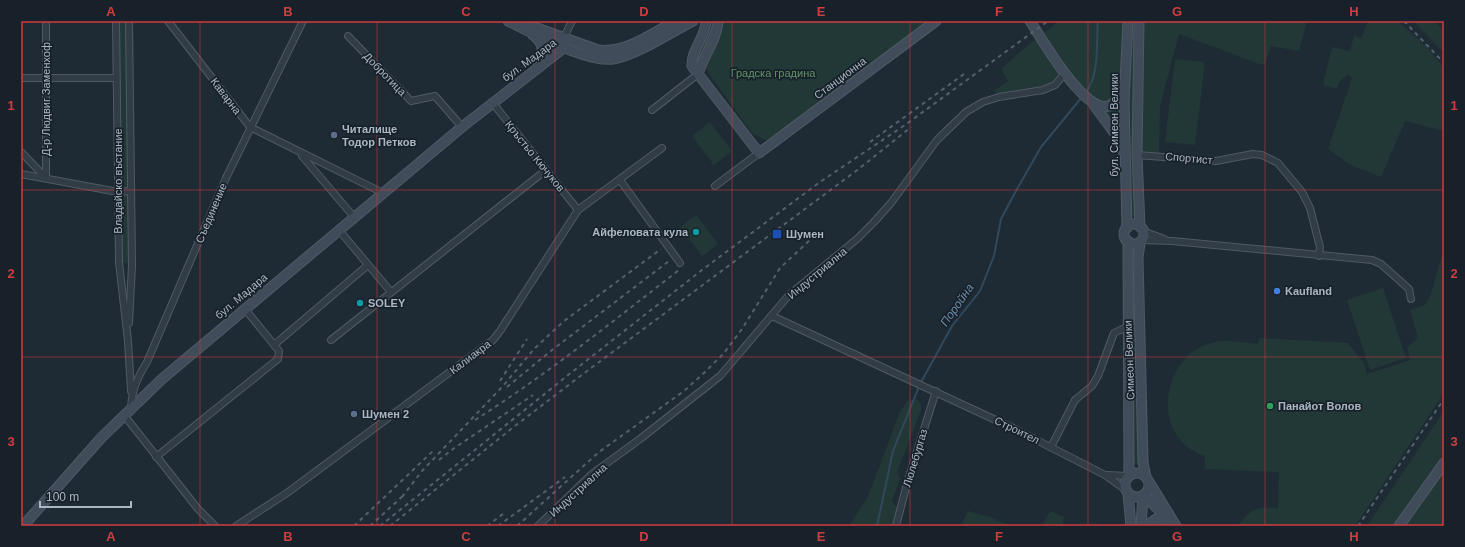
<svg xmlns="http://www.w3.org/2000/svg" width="1465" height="547" font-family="Arial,sans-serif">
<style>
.green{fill:#213837}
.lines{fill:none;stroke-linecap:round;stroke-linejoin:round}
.stream{stroke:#31495c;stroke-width:2}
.street-casing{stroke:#4f5a64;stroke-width:8}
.secondary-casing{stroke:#4f5a64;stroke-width:11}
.street{stroke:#323c46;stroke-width:6}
.secondary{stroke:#404c59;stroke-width:9}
.rail{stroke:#53616d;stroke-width:2;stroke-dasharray:4 4;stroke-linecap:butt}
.grid{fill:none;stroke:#d03d3f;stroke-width:1;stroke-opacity:0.55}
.service-dot{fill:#5c6f8a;stroke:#18212a;stroke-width:1.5}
.culture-dot{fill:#0f9aa8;stroke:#18212a;stroke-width:1.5}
.transit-dot{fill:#1a4fb4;stroke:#18212a;stroke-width:1.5}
.shop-dot{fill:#3f7fe0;stroke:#18212a;stroke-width:1.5}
.leisure-dot{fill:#2e9e5b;stroke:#18212a;stroke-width:1.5}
.labels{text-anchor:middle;stroke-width:3.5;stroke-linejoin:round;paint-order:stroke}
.street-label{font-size:11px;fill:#abb7c3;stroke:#18212a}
.park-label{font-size:11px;fill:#649368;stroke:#18212a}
.poi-label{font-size:11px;font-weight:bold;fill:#abb7c3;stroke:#18212a;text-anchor:start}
.water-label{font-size:12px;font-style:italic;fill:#6b8da8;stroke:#18212a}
.neatline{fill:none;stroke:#d03d3f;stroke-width:1.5}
.grid-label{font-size:13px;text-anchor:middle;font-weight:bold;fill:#d03d3f}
</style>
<rect width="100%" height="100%" fill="#1e2b35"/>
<!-- green -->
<g class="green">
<polygon points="116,21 129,21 132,265 119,262"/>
<polygon points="711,21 714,23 710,37 698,59 711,30"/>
<polygon points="722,21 931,21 771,139 765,140 752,133 709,74 705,64 722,25"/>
<polygon points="1059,21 1128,21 1120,92 1102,108 1065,74 1055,85 999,97 994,91 1008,81 1001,69 1020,52"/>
<polygon points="1130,21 1138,21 1134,98 1135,216 1130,216 1128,97"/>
<polygon points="1139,21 1304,21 1307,22 1299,51 1271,46 1265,64 1259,64 1179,34 1160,106 1159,156 1137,155"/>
<polygon points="1368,21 1398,21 1427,47 1444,68 1444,131 1405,121 1381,177 1349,164 1328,149 1352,78 1348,75 1341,80 1336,89 1323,85 1332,47 1350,51 1354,36 1361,38"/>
<polygon points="1413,21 1434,21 1444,30 1444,53"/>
<polygon points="1175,59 1205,62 1195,145 1165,142"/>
<polygon points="1121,98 1120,134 1101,110"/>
<polygon points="710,122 732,151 714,165 692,136"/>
<polygon points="696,215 718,244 702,256 680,227"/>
<path d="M1444 248V393L1355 526H1238C1252 507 1256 507 1278 508L1279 472 1205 469V456C1147 438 1162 352 1215 342 1226 339 1246 343 1258 344L1259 338 1348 343 1364 363 1367 374 1410 360 1407 347 1418 338 1410 310 1425 305 1431 294Z"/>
<polygon points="1131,253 1136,253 1139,464 1134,465"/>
<polygon points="1383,288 1406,358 1370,370 1347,300"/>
<polygon points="917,399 921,404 921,410 897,472 900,479 892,500 895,506 901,506 896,526 849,526 868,496 900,412 907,401"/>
<polygon points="1444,411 1444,526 1367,526"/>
<polygon points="968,511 990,517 1010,526 961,526"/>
<polygon points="1050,511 1064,517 1062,526 1042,526"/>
</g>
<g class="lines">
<!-- stream -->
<g class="stream">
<path d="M1086 92C1100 73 1096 44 1098 21"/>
<polyline points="877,526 893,451 920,384 952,326 980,291 994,256 1001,219 1017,189 1041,147 1082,97"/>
</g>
<!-- street casing -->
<g class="street-casing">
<g id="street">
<polyline points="46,21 46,178"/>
<polyline points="116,21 119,262 128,341 131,391"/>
<polyline points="129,21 132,265 129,323"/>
<polyline points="168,21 250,127 383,193"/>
<polyline points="348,36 411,101 435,96 462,127"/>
<polyline points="563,39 572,21"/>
<polyline points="21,78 116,78"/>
<polyline points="492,102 578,210"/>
<polyline points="652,110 698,74"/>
<polyline points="21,152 46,178"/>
<polyline points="1137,155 1216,161 1253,154 1262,155 1278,163 1302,192 1310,208 1320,247 1319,256"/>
<polyline points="302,156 354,217"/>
<polyline points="21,174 118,192 131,191"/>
<polyline points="620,180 680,263"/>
<polyline points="715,186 759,153"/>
<polyline points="339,230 391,292"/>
<polyline points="1143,231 1164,239"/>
<polyline points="1142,240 1172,241 1372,260 1381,264 1409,289 1411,299"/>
<polyline points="772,316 1015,429 1105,475 1126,490"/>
<polyline points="331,340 546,170"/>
<polyline points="274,345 368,265"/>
<path d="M131 408C132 390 137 378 147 362L226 178 303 21"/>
<polyline points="124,415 198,509 215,526"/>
<polyline points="1051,447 1075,400 1092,386 1098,376 1114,333 1129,326"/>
<polyline points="156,457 278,359 279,351 245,309"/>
<polyline points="1107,475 1128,476"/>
<polyline points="236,526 287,493 493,340 500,331 578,210 662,148"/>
<polyline points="538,526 592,474 640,439 720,376 789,295 857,239 874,222 891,203 937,140 966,112 983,102 999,97 1043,90 1055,85 1065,73"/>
<polyline points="896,526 908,480 936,391"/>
</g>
</g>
<!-- secondary casing -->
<g class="secondary-casing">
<g id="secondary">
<path d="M508 21C533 33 587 63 613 59 637 55 671 32 693 21"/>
<path d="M706 21C706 37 691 50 692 66L759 153 936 21"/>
<path d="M1030 21C1041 37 1092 128 1114 102 1118 97 1120 92 1121 85"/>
<polyline points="1139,21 1137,155 1140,227"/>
<path d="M523 23 598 50C626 54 652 33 676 21"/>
<path d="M533 35C542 42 544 48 540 58"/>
<polyline points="537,61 562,43"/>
<path d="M698 74C703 57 717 39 718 21"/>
<polyline points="1094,105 1116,135 1122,150"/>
<circle cx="1134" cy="234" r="10"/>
<polyline points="1127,228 1124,102 1128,21"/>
<polyline points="1128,241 1129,475"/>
<polyline points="1140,243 1138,258 1143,462 1146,477"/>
<circle cx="1137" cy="485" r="12"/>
<polyline points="1149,482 1176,526"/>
<polyline points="1128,494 1131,526"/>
<polyline points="1144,495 1167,518"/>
<polyline points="23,526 102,437 162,379 462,127 565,47"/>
<polyline points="1141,526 1143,496"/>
<polyline points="1146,526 1156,519 1168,520"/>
<polyline points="1399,526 1444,463"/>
</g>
</g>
<!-- street -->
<use href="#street" class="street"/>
<!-- secondary -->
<use href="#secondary" class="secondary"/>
<!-- rail -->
<g class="rail">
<polyline points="1404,21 1444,63"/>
<polyline points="870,142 964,74"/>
<polyline points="500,381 527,339"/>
<polyline points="507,387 552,350 669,261"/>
<path d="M475 420C546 375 612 322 679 270"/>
<polyline points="439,460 453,449 533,395"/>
<polyline points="402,497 422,471 503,386 534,349 564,321 661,249"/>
<polyline points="354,526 434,450"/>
<polyline points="370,526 405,494"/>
<polyline points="380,526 572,372 702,270 820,182 905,125 1048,21"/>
<polyline points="390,526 511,429 583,374 856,171 911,127"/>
<polyline points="487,526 503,514"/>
<polyline points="498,526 565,477"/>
<polyline points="517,526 599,452 684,391 705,372 724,353 742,329 780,268 812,238"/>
<polyline points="1358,526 1444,399"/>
</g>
</g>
<!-- grid -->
<path class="grid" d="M200 21V526M377 21V526M555 21V526M732 21V526M910 21V526M1088 21V526M1265 21V526M21 190H1444M21 357H1444"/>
<!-- markers -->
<g class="service-dot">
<circle cx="334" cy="135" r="4"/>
<circle cx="354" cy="414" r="4"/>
</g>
<g class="culture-dot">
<circle cx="696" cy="232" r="4"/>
<circle cx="360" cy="303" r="4"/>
</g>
<rect class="transit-dot" x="772" y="229" width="10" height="10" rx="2"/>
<circle class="shop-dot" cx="1277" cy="291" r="4"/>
<circle class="leisure-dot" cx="1270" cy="406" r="4"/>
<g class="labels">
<!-- street labels -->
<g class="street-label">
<text transform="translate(529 60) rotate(-36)" y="4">бул. Мадара</text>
<text transform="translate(385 74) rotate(46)" y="4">Добротица</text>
<text transform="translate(840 78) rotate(-37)" y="4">Станционна</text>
<text transform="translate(226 96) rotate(53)" y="4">Каварна</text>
<text transform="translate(46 99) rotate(-90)" y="4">Д-р Людвиг Заменхоф</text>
<text transform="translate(1114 125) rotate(-90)" y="4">бул. Симеон Велики</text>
<text transform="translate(535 156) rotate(51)" y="4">Кръстьо Кючуков</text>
<text transform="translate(1189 158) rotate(5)" y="4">Спортист</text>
<text transform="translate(118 181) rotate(-90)" y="4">Владайско въстание</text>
<text transform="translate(211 213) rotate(-67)" y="4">Съединение</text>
<text transform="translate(817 273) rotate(-40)" y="4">Индустриална</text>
<text transform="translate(241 296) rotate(-40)" y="4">бул. Мадара</text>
<text transform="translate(470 357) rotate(-37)" y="4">Калиакра</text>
<text transform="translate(1129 360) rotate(-92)" y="4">Симеон Велики</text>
<text transform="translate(1017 430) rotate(26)" y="4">Строител</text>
<text transform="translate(915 458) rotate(-73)" y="4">Люлебургаз</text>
<text transform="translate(578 490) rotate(-42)" y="4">Индустриална</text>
</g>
<!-- park labels -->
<g class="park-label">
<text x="773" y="77">Градска градина</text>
</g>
<!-- poi labels -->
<g class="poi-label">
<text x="342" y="133">Читалище<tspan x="342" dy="13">Тодор Петков</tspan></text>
<text x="688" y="236" text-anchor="end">Айфеловата кула</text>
<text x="786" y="238">Шумен</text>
<text x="1285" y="295">Kaufland</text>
<text x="368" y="307">SOLEY</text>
<text x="1278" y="410">Панайот Волов</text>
<text x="362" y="418">Шумен 2</text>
</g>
<!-- water labels -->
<g class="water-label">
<text transform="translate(957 305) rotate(-55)" y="4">Поройна</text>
</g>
</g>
<!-- border -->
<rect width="1465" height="547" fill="none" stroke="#18212a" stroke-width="44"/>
<!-- scale -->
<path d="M40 501v6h91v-6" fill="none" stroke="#abb7c3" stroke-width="2"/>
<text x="46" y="501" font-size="12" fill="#abb7c3" stroke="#18212a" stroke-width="3" paint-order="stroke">100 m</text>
<rect x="22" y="22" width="1421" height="503" class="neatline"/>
<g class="grid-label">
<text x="111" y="16">A</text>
<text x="288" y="16">B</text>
<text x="466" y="16">C</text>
<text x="644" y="16">D</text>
<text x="821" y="16">E</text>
<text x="999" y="16">F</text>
<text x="1177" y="16">G</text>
<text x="1354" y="16">H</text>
<text x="11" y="110">1</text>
<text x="1454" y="110">1</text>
<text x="11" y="278">2</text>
<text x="1454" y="278">2</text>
<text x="11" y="446">3</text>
<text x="1454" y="446">3</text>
<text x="111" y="541">A</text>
<text x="288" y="541">B</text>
<text x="466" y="541">C</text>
<text x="644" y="541">D</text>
<text x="821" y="541">E</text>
<text x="999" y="541">F</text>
<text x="1177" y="541">G</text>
<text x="1354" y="541">H</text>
</g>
</svg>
